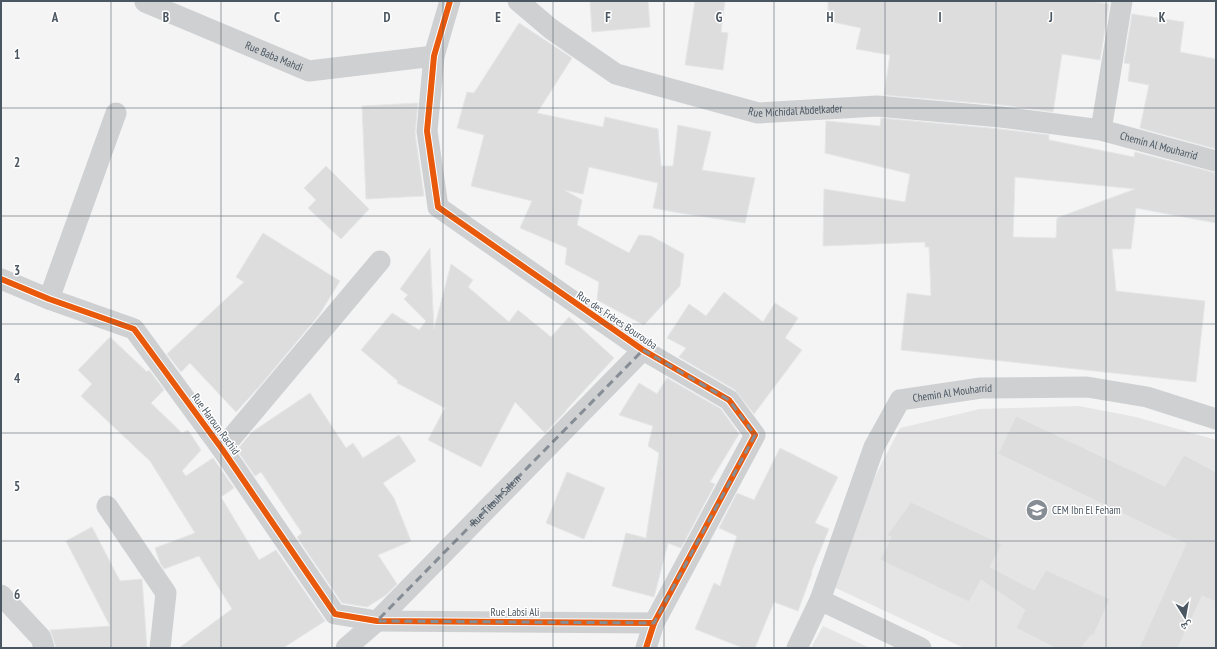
<svg xmlns="http://www.w3.org/2000/svg" width="1217" height="649" font-family="'PT Sans Narrow','Noto Naskh Arabic',sans-serif">
<style>
.education{fill:#e6e5e6}
.building{fill:#ddddde;stroke:#e5e6e7;fill-rule:evenodd}
.lines{fill:none;stroke-linecap:round;stroke-linejoin:round}
.street{stroke:#ced0d2;stroke-width:21}
.cycleway-casing{stroke:#fff;stroke-width:8}
.cycleway{stroke:#e8590c;stroke-width:6}
.marked{fill:none;stroke:#868d94;stroke-width:3;stroke-dasharray:8 5;stroke-linejoin:round}
.grid{fill:none;stroke:#4a5661;stroke-width:1;stroke-opacity:0.55}
.labels{text-anchor:middle;stroke-width:3;stroke-linejoin:round;paint-order:stroke}
.street-label{font-size:11px;fill:#4a5661;stroke:#fff}
.poi-label{font-size:11px;fill:#4a5661;stroke:#fff;text-anchor:start}
.grid-label{font-size:13px;text-anchor:middle;font-weight:bold;fill:#4a5661;stroke:#fff;stroke-width:3;stroke-linejoin:round;paint-order:stroke}
</style>
<rect width="100%" height="100%" fill="#f4f4f4"/>
<!-- education -->
<g class="education">
<polygon points="1079,406 1136,417 1216,440 1216,648 964,648 821,581 900,428 980,409"/>
<polygon points="823,626 870,648 811,648"/>
</g>
<!-- building -->
<g class="building">
<polygon points="590,1 648,1 650,27 592,32"/>
<polygon points="695,1 725,1 721,32 728,33 723,70 685,65"/>
<polygon points="828,1 1090,1 1109,4 1100,60 1062,54 1053,112 1002,105 884,95 890,55 856,49 861,28 828,21"/>
<polygon points="1132,14 1184,22 1180,52 1216,59 1216,149 1140,128 1149,85 1128,81 1130,64 1124,63"/>
<polygon points="519,23 572,58 537,113 603,127 605,117 658,129 661,166 673,166 678,125 711,132 702,170 755,178 745,223 680,213 653,208 658,183 589,167 583,194 564,190 582,200 577,225 629,253 639,235 651,236 684,254 680,286 644,325 597,300 599,282 565,264 567,248 520,228 532,201 471,186 484,135 457,128 467,92 474,93"/>
<polygon points="418,103 415,133 424,196 366,199 362,106"/>
<path d="M881 118 1000 129 1049 135V140L1134 157 1135 152 1216 173V223L1136 208 1131 249H1112L1116 291 1205 301 1196 382 901 350 907 293 931 296 929 247H925V242L823 246 824 189 905 202 910 174 825 153 826 121 880 126ZM1015 177 1135 189 1057 218 1056 238 1013 237Z"/>
<polygon points="326,166 369,209 341,239 308,208 316,200 304,188"/>
<polygon points="263,233 340,281 319,315 258,388 236,412 190,363 181,372 167,354 244,282 236,277"/>
<polygon points="430,248 434,329 451,264 473,280 468,287 509,322 518,310 551,337 569,317 614,358 566,410 566,411 545,433 515,402 481,467 428,440 445,408 397,383 398,381 361,350 392,313 419,330 426,321 404,299 408,295 400,289"/>
<polygon points="724,292 763,322 775,303 798,318 785,338 802,350 754,414 735,390 679,357 686,348 667,338 689,304 706,316"/>
<polygon points="110,337 147,372 149,370 164,390 151,403 182,433 188,430 201,450 182,471 186,476 213,458 234,488 221,497 259,560 276,550 325,621 283,648 179,648 232,609 199,556 164,569 160,563 155,548 195,533 150,461 81,396 92,384 78,370"/>
<polygon points="667,378 721,409 739,434 710,482 715,484 681,548 668,543 654,597 612,586 626,533 646,538 659,453 648,446 653,426 619,415 639,383 657,394"/>
<polygon points="310,393 346,448 353,443 363,458 399,435 416,461 383,483 394,498 411,541 378,555 397,584 386,595 367,607 342,603 297,537 302,533 261,472 255,476 237,450 252,432"/>
<polygon points="1016,416 1165,486 1184,455 1216,472 1216,602 1202,596 1178,648 1139,648 1186,544 998,454"/>
<polygon points="780,448 838,477 815,523 829,529 811,573 812,573 798,611 774,602 755,648 743,648 695,629 714,583 720,586 737,536 719,528 737,493 754,500"/>
<polygon points="567,472 605,488 584,539 546,523"/>
<polygon points="911,502 1002,544 990,567 1034,590 1046,570 1110,599 1093,636 1091,635 1081,648 1055,648 1016,628 1025,610 981,580 969,602 880,560 891,537 887,535"/>
<polygon points="92,527 120,581 142,579 147,648 56,648 52,635 50,630 110,626 66,541"/>
</g>
<g class="lines">
<!-- street -->
<g class="street">
<polyline points="450,1 434,56 427,131 438,207 643,350 729,400 755,435 654,623 646,648"/>
<path id="s1" d="M518 1 551 29 616 74 758 113 877 106 1001 117 1101 130 1216 161"/>
<path id="s2" d="M145 2 309 71 434 56"/>
<polyline points="1101,130 1122,1"/>
<polyline points="1,279 49,299 134,329 222,449 335,614 377,621 654,623"/>
<polyline points="49,299 116,113"/>
<polyline points="222,449 380,261"/>
<polyline points="107,506 166,593 160,648"/>
<polyline points="1,595 41,638 44,648"/>
<polyline points="820,600 921,648"/>
<path id="s3" d="M346 648 377 621 643 350"/>
<path id="s4" d="M797 648 820 600 874 447 900 400 981 388 1087 387 1147 397 1216 419"/>
</g>
<!-- cycleway casing -->
<g class="cycleway-casing">
<g id="cycleway">
<polyline points="450,1 434,56 427,131 438,207 643,350 729,400 755,435 654,623 646,648"/>
<polyline points="1,279 49,299 134,329 222,449 335,614 377,621 654,623"/>
</g>
</g>
<!-- cycleway -->
<use href="#cycleway" class="cycleway"/>
</g>
<!-- marked area -->
<path class="marked" d="M643 350 729 400 755 435 654 623 377 621Z"/>
<!-- grid -->
<path class="grid" d="M111 1V648M221 1V648M332 1V648M443 1V648M553 1V648M664 1V648M774 1V648M885 1V648M996 1V648M1106 1V648M1 108H1216M1 216H1216M1 324H1216M1 433H1216M1 541H1216"/>
<!-- icons -->
<defs>
<g id="school-disc" transform="scale(1.15)"><circle r="9.5" fill="#868d94" stroke="#fff"/><path d="M0-5L7-2L0 1L-7-2ZM-4 1L0 2.5L4 1V4Q0 6-4 4Z" fill="#fff"/></g>
</defs>
<g fill-rule="evenodd">
<use href="#school-disc" x="1037" y="510"/>
</g>
<g class="labels">
<!-- street labels -->
<g class="street-label">
<text dy="4" stroke="none"><textPath href="#s2" startOffset="140">Rue Baba Mahdi</textPath></text>
<text dy="4" stroke="none"><textPath href="#s1" startOffset="307">Rue Michidal Abdelkader</textPath></text>
<text dy="4" stroke="none"><textPath href="#s1" startOffset="674">Chemin Al Mouharrid</textPath></text>
<text transform="translate(617 320) rotate(34)" y="4">Rue des Frères Bourouba</text>
<text dy="4" stroke="none"><textPath href="#s4" startOffset="322">Chemin Al Mouharrid</textPath></text>
<text transform="translate(216 424) rotate(54)" y="4">Rue Haroun Rachid</text>
<text dy="4" stroke="none"><textPath href="#s3" startOffset="210">Rue Titouh Salem</textPath></text>
<text x="515" y="616">Rue Labsi Ali</text>
</g>
<!-- poi labels -->
<g class="poi-label">
<text x="1052" y="514">CEM Ibn El Feham</text>
</g>
</g>
<g class="grid-label">
<text x="55" y="22">A</text>
<text x="166" y="22">B</text>
<text x="277" y="22">C</text>
<text x="387" y="22">D</text>
<text x="498" y="22">E</text>
<text x="608" y="22">F</text>
<text x="719" y="22">G</text>
<text x="830" y="22">H</text>
<text x="940" y="22">I</text>
<text x="1051" y="22">J</text>
<text x="1162" y="22">K</text>
<text x="17" y="59">1</text>
<text x="17" y="167">2</text>
<text x="17" y="275">3</text>
<text x="17" y="383">4</text>
<text x="17" y="491">5</text>
<text x="17" y="599">6</text>
</g>
<!-- border -->
<rect width="1217" height="649" fill="none" stroke="#4a5661" stroke-width="4"/>
<!-- north arrow -->
<g transform="translate(1185 617) rotate(169)" stroke="#ffffff" stroke-width="3" paint-order="stroke">
<path d="M0-3L7 15L0 10L-7 15Z" fill="#4a5661"/>
<text y="-6" font-size="11" font-weight="bold" text-anchor="middle" fill="#4a5661">ش</text>
</g>
</svg>
